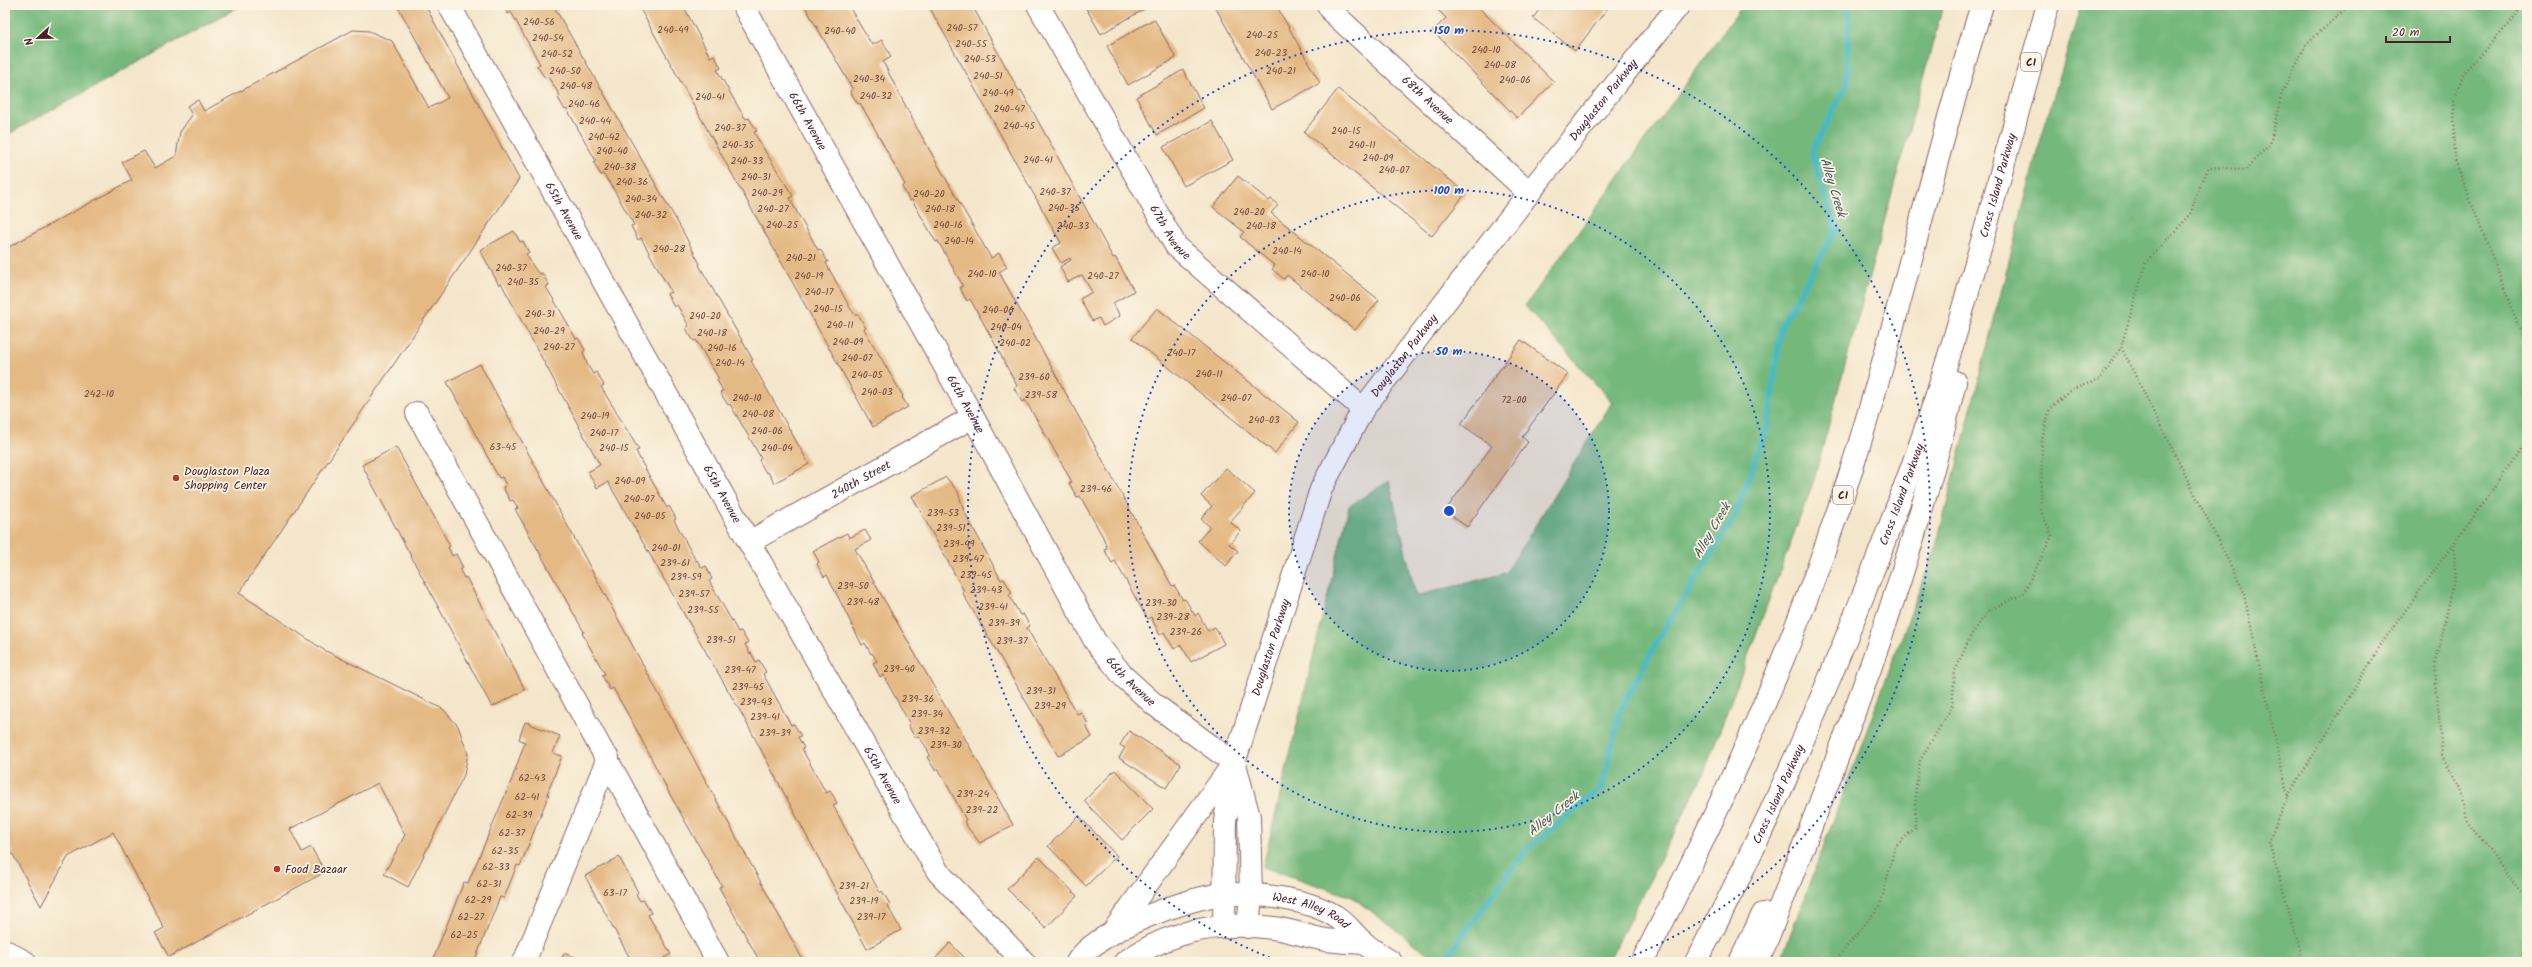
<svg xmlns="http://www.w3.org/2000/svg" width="2532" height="967" font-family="Kalam,sans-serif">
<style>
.forest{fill:#74b87c;stroke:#5f6c54}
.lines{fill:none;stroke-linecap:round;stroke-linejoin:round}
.stream{stroke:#4ab9c1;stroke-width:6}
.building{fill:#e4b984}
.street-casing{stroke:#866563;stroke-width:24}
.secondary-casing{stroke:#866563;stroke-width:24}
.highway-casing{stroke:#866563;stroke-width:24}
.path{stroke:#866563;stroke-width:2.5;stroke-dasharray:1 3;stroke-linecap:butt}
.street{stroke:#fff;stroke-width:22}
.secondary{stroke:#fff;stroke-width:22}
.highway{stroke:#fff;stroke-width:22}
.ring{fill:none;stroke:#1d4ed8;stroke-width:2;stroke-dasharray:2 4}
.poi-dot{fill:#c8321e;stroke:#fcf5e5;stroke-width:1.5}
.labels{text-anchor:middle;stroke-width:3.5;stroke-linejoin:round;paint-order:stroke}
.number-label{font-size:10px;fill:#704641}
.shield{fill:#fcf5e5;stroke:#7f5f63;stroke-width:1}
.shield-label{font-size:11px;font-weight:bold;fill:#4a1f2b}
.street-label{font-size:12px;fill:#4a1f2b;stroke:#fcf5e5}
.poi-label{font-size:12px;fill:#4a1f2b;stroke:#fcf5e5;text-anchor:start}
.water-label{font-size:13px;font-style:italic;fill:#4a5560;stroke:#fcf5e5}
.centre{fill:#1d4ed8;stroke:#fcf5e5;stroke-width:2}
.ring-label{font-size:12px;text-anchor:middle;font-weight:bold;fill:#1d4ed8;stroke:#fcf5e5;stroke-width:3.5;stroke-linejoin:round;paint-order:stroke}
</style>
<rect width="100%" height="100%" fill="#fcf5e5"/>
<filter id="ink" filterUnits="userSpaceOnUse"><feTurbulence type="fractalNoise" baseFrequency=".025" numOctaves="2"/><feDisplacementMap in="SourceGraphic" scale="8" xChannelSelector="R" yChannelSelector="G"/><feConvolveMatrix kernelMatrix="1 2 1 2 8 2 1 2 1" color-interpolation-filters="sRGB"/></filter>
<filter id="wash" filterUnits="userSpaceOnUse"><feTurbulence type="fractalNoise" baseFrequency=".012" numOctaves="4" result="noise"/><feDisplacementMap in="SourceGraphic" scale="16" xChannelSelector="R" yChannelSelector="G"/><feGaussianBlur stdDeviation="0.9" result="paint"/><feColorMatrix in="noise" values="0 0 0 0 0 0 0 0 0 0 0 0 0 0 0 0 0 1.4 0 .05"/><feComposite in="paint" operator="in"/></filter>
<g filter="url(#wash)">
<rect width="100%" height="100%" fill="#f4e6cb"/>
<!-- forest -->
<g class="forest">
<polygon points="5,5 242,5 5,136"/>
<polygon points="1743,5 1943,5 1813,483 1702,778 1608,962 1439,962 1352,897 1263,867 1349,506 1389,481 1416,596 1506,573 1612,402 1525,306"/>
<polygon points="2081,5 2527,5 2527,962 1780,962 1936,546 2037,152"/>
</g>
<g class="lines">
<!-- stream -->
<polyline class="stream" points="1443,962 1526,850 1602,788 1620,711 1660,636 1735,516 1768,425 1781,326 1836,230 1812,152 1847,84 1849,5"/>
</g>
<g id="blocks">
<!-- building -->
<g class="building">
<polygon points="397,5 425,5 519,179 239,593 324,650 443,709 458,726 468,754 464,775 408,887 384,874 405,835 378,783 290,829 302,852 311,847 325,872 169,957 155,933 164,928 113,832 68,857 41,906 5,840 5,249 132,180 122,162 144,151 155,168 176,156 180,132 192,115 187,106 198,100 204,111 353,30 369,31 392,41 429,108 448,98"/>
<polygon points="504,5 553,5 682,230 700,264 699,265 753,360 751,361 809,464 774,483 768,472 766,473 759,460 761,458 730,404 728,405 720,392 723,391 717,380 719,379 696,340 694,341 689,334 686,328 689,326 677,305 674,307 667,294 671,292 641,238 638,240 631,226 634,225 610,183 603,174 601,175 594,163 596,161 567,109 565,110 558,98 560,96 554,86 548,77 545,78 537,66 540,64 511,12 508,14"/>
<polygon points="638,5 683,5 710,57 714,55 721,68 717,70 740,110 746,119 749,118 757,131 754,132 760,143 793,196 790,198 794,207 818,250 820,249 828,262 826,263 850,308 856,316 858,314 863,323 866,328 864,329 903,396 902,397 908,407 873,427"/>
<polygon points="804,5 848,5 872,45 882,40 891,57 883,62 917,128 991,258 999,253 1007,267 999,272 1172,586 1174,585 1183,600 1185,599 1195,616 1198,613 1208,631 1215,627 1224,644 1191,662 1181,645 1174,649 1164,632 1160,635 1151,617 1148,619 1139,604 1115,561 1112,563 1104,549 1107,548 1103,537 1080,496 1077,497 1069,483 1072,482 1048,439 1025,400 1022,402 1014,388 1017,386 994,342 970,299 967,301 964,296 960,287 963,286 938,241 936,242 912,200 910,201 902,187 905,185 875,129 860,103 858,104 853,96 850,91 853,90 848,81"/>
<polygon points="930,5 972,5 1019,91 1021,90 1113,258 1115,257 1134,291 1113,303 1120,316 1103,326 1099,318 1092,321 1080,299 1092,292 1082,275 1068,282 1060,267 1071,260 1070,258 1061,263 1052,248 1061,243 931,10"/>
<polygon points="1084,5 1147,5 1148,7 1101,34"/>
<polygon points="1214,5 1276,5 1320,83 1272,109"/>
<polygon points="1433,5 1476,5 1554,82 1517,118 1433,31 1446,18"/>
<polygon points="1543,5 1610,5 1575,51 1533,18"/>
<polygon points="1154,19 1176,58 1128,85 1107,46"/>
<polygon points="1183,70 1204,108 1157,135 1136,97"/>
<polygon points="1338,89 1466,193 1432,236 1304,132"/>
<polygon points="1212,121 1233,160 1184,186 1163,147"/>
<polygon points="1238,176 1269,201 1271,199 1278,205 1271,213 1379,300 1355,330 1287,275 1284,279 1272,269 1275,266 1240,237 1244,232 1213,207"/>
<polygon points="514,231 520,242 523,241 529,253 526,254 533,266 539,274 542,273 549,285 546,287 561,312 576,339 578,338 585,350 583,352 587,364 593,374 596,372 604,385 601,387 639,450 636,451 642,463 667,508 669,506 673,513 676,519 674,520 696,561 697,560 702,568 706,566 712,579 709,581 733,623 738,632 741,631 748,643 745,644 750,654 751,653 756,662 759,660 763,667 766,672 763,674 791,725 794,724 801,736 798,737 804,748 802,749 826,793 830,791 834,797 837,803 833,805 856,849 880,893 882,891 890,904 887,905 901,930 867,949 744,718 608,482 597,488 588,472 600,465 501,283 499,285 480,250"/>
<polygon points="1157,308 1299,422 1275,453 1132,338"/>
<polygon points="1521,340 1568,374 1522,437 1528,442 1467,527 1445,511 1492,446 1461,424"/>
<polygon points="480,364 721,809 804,962 760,962 719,887 722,886 673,800 636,729 613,688 610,690 602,675 605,674 582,633 584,632 515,509 518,508 513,500 510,501 503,487 506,485 502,477 499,478 447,382"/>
<polygon points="396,447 450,546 448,547 452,556 456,554 463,568 460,570 464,578 466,577 525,690 492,707 362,465"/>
<polygon points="1226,468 1255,493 1230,522 1241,531 1229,544 1238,551 1226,566 1198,541 1210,527 1201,519 1212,506 1201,496"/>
<polygon points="946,477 958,492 964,511 1001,580 1004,579 1012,593 1009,595 1020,615 1023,614 1027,621 1030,626 1027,628 1033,639 1077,714 1081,712 1088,724 1086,726 1092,737 1058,756 962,592 964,591 912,496"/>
<polygon points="865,530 871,540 855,549 957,727 958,726 1013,825 980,843 968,828 964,821 966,820 938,768 935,770 927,757 930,755 925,745 918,736 915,738 908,725 910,724 883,675 880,677 873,663 877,661 872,653 871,654 865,643 862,645 827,575 824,577 817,564 819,562 813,551 847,533 849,538"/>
<polygon points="525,722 560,736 553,753 562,756 547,794 549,794 520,866 517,865 504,898 500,897 474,962 432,962 464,882 468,883 512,779 525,742 519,739"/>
<polygon points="1129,731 1181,764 1166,788 1119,758 1125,748 1120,745"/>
<polygon points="1115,770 1153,809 1122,840 1084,801"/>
<polygon points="1079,816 1117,856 1086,886 1048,846"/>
<polygon points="619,857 638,892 636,894 640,901 644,900 651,913 648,915 671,954 657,962 632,962 585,876"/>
<polygon points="1039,857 1077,896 1046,928 1007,889"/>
<polygon points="950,943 969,962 939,962 936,958"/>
<polygon points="564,953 585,962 561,962"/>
</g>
</g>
</g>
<g filter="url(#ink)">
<use href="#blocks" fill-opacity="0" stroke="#866563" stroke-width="1"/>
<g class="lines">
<!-- street casing -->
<g class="street-casing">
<g id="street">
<path id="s1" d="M449 5 749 542 938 872 1024 962"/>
<path id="s2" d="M743 5 973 417 1095 641 1124 677 1155 705 1234 763"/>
<path id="s3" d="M1038 5 1176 246 1363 409"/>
<path id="s4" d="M1328 5 1333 13 1529 193"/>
<polyline points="417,413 718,962"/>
<path id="s5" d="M749 542 973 417"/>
<polyline points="524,962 608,758"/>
</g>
</g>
<!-- secondary casing -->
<g class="secondary-casing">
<g id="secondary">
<polyline points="1236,768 1249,817 1251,896 1248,927"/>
<path id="s6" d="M1224 927 1225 821 1234 763 1321 489 1363 409 1529 193 1679 5"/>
<polyline points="1112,933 1231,767"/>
<polyline points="5,951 25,962"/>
<path id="s7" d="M1077 962C1095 931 1191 896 1226 894 1258 893 1308 899 1335 916 1346 922 1354 935 1364 943 1372 950 1382 956 1391 962"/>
<path d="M1125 962C1169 931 1220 921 1273 928 1290 930 1305 936 1321 939 1335 942 1350 942 1364 943"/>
</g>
</g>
<!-- highway casing -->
<g class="highway-casing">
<g id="highway">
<path d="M1642 962C1719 814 1788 661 1841 502 1895 339 1930 169 1982 5"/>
<path id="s8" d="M1696 962C1760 841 1816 716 1866 588 1892 521 1918 454 1940 385 1979 260 2011 132 2048 5"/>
<polyline points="1740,962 1763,914"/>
<path d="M1758 962C1833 772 1909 582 1955 382"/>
</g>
</g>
<!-- path -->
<g class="path">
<polyline points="2523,5 2512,21 2464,72 2454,101 2455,160 2527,348"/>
<polyline points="2454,545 2455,576 2435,668 2442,756 2461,787 2467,820 2527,900"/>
<polyline points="2288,796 2385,639 2527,442"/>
<polyline points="1834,962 1880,906 1895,847 1915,828 1916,788 1920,760 1952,707 1955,671 1971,635 1989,610 2023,594 2052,536 2041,511 2042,439 2050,408 2071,390 2100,379 2121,347"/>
<polyline points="2299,962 2301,953 2269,841 2288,797 2243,590 2121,347 2146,262 2191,214 2195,198 2209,167 2246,170 2270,144 2282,93 2306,45 2349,5"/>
</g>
<!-- street -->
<use href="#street" class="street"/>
<!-- secondary -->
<use href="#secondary" class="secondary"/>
<!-- highway -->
<use href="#highway" class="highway"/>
</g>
</g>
<!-- distance rings -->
<circle cx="1449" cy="511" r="160" fill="#1d4ed8" fill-opacity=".12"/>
<g class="ring">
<circle cx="1449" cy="511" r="160"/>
<circle cx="1449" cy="511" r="321"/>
<path d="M1281 962A481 481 0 1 1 1617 962"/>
</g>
<!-- markers -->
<g class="poi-dot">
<circle cx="176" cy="478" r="4"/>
<circle cx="277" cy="869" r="4"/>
</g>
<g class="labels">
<!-- number labels -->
<g class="number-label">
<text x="539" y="25">240-56</text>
<text x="962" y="31">240-57</text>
<text x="673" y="33">240-49</text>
<text x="840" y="34">240-40</text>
<text x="1262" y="38">240-25</text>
<text x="548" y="41">240-54</text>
<text x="971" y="47">240-55</text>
<text x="1486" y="53">240-10</text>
<text x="1271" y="56">240-23</text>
<text x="557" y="57">240-52</text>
<text x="980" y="62">240-53</text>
<text x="1500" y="68">240-08</text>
<text x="565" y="74">240-50</text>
<text x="1281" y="74">240-21</text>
<text x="988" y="79">240-51</text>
<text x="869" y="82">240-34</text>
<text x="1515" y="83">240-06</text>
<text x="576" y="89">240-48</text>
<text x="998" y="96">240-49</text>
<text x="876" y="99">240-32</text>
<text x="710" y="100">240-41</text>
<text x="584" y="107">240-46</text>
<text x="1009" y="112">240-47</text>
<text x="595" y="124">240-44</text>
<text x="1019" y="129">240-45</text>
<text x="730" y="131">240-37</text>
<text x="1346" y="134">240-15</text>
<text x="604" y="140">240-42</text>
<text x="738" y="148">240-35</text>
<text x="1362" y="148">240-11</text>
<text x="612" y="154">240-40</text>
<text x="1378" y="161">240-09</text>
<text x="1038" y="163">240-41</text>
<text x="747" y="164">240-33</text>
<text x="620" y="170">240-38</text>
<text x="1394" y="173">240-07</text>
<text x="756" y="180">240-31</text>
<text x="632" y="185">240-36</text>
<text x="1055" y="195">240-37</text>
<text x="767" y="196">240-29</text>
<text x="929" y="197">240-20</text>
<text x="641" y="202">240-34</text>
<text x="1064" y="211">240-35</text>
<text x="773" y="212">240-27</text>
<text x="940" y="212">240-18</text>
<text x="1249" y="215">240-20</text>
<text x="651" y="218">240-32</text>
<text x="782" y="228">240-25</text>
<text x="948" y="228">240-16</text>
<text x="1073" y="229">240-33</text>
<text x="1261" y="229">240-18</text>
<text x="959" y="244">240-14</text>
<text x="669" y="252">240-28</text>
<text x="1287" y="254">240-14</text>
<text x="801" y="261">240-21</text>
<text x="511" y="271">240-37</text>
<text x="982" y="277">240-10</text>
<text x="1315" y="277">240-10</text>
<text x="809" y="279">240-19</text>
<text x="1103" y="279">240-27</text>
<text x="523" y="285">240-35</text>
<text x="819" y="295">240-17</text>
<text x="1345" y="301">240-06</text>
<text x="828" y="312">240-15</text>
<text x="998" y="313">240-06</text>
<text x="540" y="317">240-31</text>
<text x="705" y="319">240-20</text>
<text x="840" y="328">240-11</text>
<text x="1006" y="330">240-04</text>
<text x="549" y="334">240-29</text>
<text x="712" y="336">240-18</text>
<text x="848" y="345">240-09</text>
<text x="1015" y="346">240-02</text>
<text x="559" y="350">240-27</text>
<text x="722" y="351">240-16</text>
<text x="1181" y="356">240-17</text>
<text x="857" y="361">240-07</text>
<text x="730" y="366">240-14</text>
<text x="1209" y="377">240-11</text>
<text x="867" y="378">240-05</text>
<text x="1034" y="380">239-60</text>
<text x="877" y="395">240-03</text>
<text x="99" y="397">242-10</text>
<text x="1041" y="398">239-58</text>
<text x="747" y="401">240-10</text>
<text x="1236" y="401">240-07</text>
<text x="1514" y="403">72-00</text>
<text x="758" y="417">240-08</text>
<text x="595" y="419">240-19</text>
<text x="1264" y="423">240-03</text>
<text x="767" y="434">240-06</text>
<text x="604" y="436">240-17</text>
<text x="503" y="450">63-45</text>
<text x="614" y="451">240-15</text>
<text x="777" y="451">240-04</text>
<text x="630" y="484">240-09</text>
<text x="1096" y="492">239-46</text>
<text x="639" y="502">240-07</text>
<text x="943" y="516">239-53</text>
<text x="650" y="519">240-05</text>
<text x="951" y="531">239-51</text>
<text x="959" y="547">239-49</text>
<text x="666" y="551">240-01</text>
<text x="968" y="562">239-47</text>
<text x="675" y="566">239-61</text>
<text x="976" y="578">239-45</text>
<text x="686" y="580">239-59</text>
<text x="853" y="589">239-50</text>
<text x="986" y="593">239-43</text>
<text x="694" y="597">239-57</text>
<text x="863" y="605">239-48</text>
<text x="1161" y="606">239-30</text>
<text x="993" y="610">239-41</text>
<text x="703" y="613">239-55</text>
<text x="1173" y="620">239-28</text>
<text x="1004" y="626">239-39</text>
<text x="1186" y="635">239-26</text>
<text x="721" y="643">239-51</text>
<text x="1012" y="644">239-37</text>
<text x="899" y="672">239-40</text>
<text x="740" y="673">239-47</text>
<text x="748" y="690">239-45</text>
<text x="1041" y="694">239-31</text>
<text x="918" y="702">239-36</text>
<text x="756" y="705">239-43</text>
<text x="1050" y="709">239-29</text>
<text x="927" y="717">239-34</text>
<text x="765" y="720">239-41</text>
<text x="934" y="734">239-32</text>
<text x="775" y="736">239-39</text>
<text x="946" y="748">239-30</text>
<text x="532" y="781">62-43</text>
<text x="973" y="797">239-24</text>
<text x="527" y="800">62-41</text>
<text x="982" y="813">239-22</text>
<text x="519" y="818">62-39</text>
<text x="512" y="836">62-37</text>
<text x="505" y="854">62-35</text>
<text x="496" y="870">62-33</text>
<text x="489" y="887">62-31</text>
<text x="854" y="889">239-21</text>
<text x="615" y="896">63-17</text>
<text x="478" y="903">62-29</text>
<text x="864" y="904">239-19</text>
<text x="471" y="920">62-27</text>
<text x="871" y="920">239-17</text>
<text x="464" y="938">62-25</text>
</g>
<!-- shield labels -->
<g class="shield">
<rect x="2021" y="53" width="20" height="18" rx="3"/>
<rect x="1833" y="486" width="20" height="18" rx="3"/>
</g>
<g class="shield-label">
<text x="2031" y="66">CI</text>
<text x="1843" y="499">CI</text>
</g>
<!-- street labels -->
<g class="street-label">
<text dy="4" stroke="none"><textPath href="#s4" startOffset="138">68th Avenue</textPath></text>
<text dy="4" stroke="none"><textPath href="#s6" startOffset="934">Douglaston Parkway</textPath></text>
<text dy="4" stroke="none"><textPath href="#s2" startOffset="133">66th Avenue</textPath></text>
<text dy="4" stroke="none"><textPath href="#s8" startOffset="835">Cross Island Parkway</textPath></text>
<text dy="4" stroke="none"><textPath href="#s1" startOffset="236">65th Avenue</textPath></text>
<text dy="4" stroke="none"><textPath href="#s3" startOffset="263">67th Avenue</textPath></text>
<text dy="4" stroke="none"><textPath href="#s6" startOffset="610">Douglaston Parkway</textPath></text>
<text dy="4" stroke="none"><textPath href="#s2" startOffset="457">66th Avenue</textPath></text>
<text dy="4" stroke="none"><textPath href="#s5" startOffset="128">240th Street</textPath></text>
<text dy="4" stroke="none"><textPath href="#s1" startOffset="560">65th Avenue</textPath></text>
<text dy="4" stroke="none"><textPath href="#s8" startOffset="511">Cross Island Parkway</textPath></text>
<text dy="4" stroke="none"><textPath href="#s6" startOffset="286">Douglaston Parkway</textPath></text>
<text dy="4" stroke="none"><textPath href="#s2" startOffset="781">66th Avenue</textPath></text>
<text dy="4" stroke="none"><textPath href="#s1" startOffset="884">65th Avenue</textPath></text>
<text dy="4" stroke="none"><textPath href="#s8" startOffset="187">Cross Island Parkway</textPath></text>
<text dy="4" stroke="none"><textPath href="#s7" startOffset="255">West Alley Road</textPath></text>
</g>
<!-- poi labels -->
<g class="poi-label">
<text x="184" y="475">Douglaston Plaza<tspan x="184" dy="14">Shopping Center</tspan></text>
<text x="285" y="873">Food Bazaar</text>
</g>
<!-- water labels -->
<g class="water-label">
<text transform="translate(1834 187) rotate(73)" y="5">Alley Creek</text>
<text transform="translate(1711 530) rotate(-60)" y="5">Alley Creek</text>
<text transform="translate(1553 813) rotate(-39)" y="5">Alley Creek</text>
</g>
</g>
<circle cx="1449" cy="511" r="6" class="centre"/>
<g class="ring-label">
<text x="1449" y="34">150 m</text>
<text x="1449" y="194">100 m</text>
<text x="1449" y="355">50 m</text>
</g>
<!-- margin -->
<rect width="2532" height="967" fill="none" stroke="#fcf5e5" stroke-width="20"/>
<!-- north arrow -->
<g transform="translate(38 38) rotate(248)" stroke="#fcf5e5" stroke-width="3" paint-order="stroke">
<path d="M0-3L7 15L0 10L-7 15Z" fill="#4a1f2b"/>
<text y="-6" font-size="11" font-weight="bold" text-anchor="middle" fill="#4a1f2b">N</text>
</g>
<!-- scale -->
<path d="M2386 36v6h64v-6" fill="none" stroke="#4a1f2b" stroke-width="2"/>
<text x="2392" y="36" font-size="12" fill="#4a1f2b" stroke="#fcf5e5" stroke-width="3" paint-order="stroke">20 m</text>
</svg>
